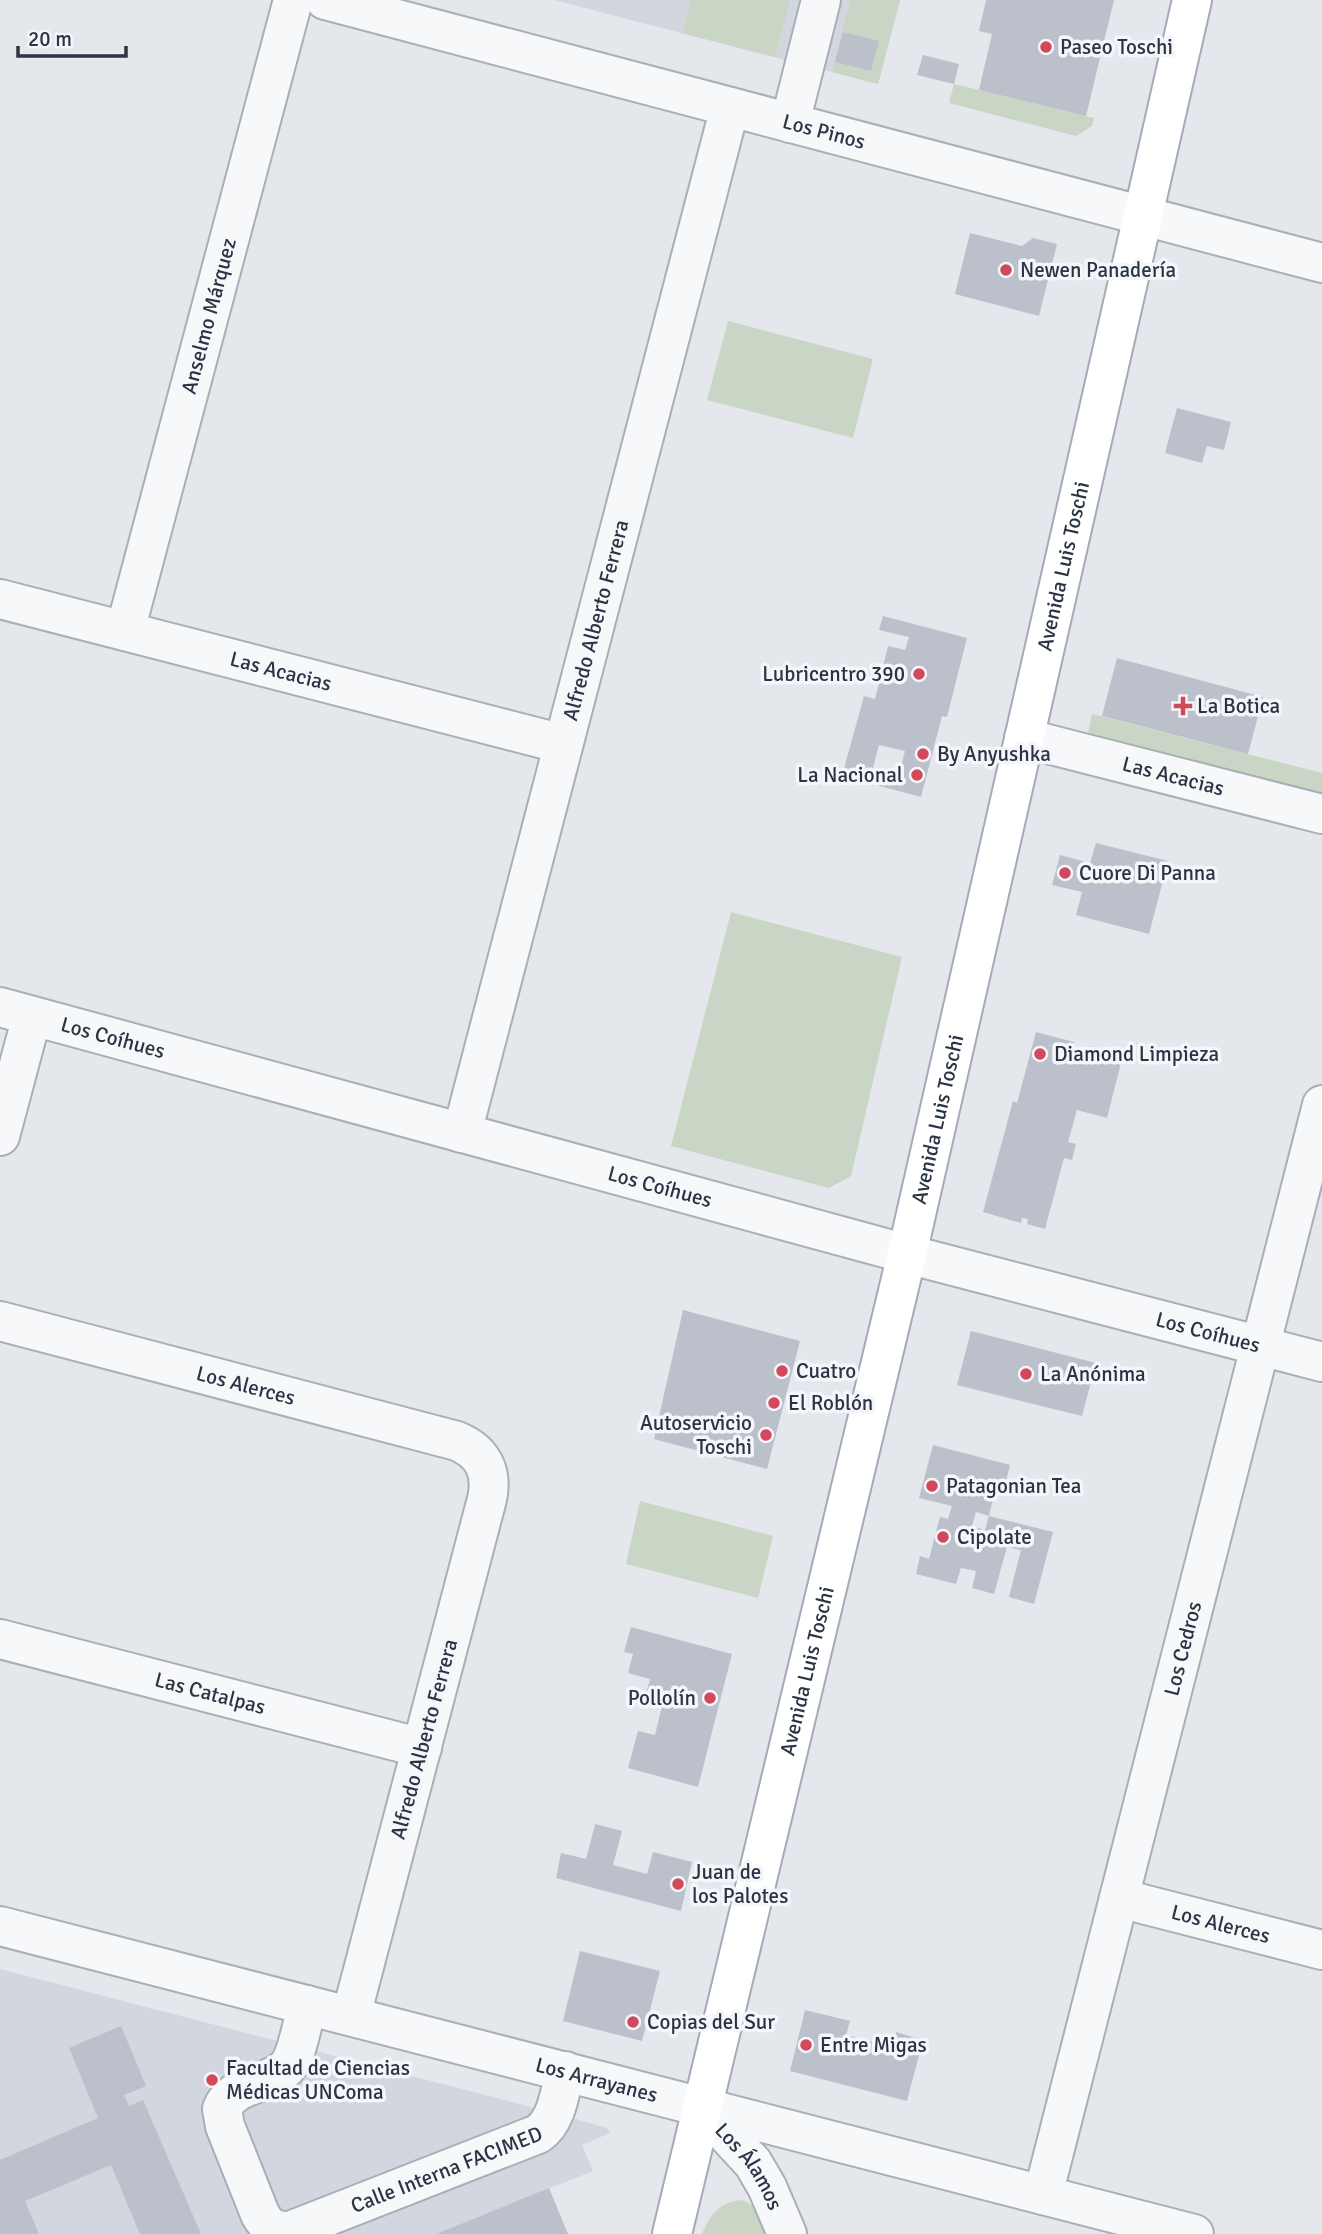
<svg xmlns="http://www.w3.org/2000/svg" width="1322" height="2234" font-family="Signika,sans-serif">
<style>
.built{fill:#d2d6de}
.green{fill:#c9d6c5}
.building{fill:#bbc0ca;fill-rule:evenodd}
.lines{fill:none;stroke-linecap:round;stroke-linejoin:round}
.minor-casing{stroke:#a9aeb7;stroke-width:42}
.major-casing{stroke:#a3abb8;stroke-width:42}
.minor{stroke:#f7f8fa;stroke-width:38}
.major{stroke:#fff;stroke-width:38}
.poi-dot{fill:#d1495b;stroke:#f4f6f9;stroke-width:2.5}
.labels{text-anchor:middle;stroke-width:7;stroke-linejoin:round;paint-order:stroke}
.poi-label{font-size:21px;fill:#2b3445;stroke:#f4f6f9;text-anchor:start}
.street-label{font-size:21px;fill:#2b3445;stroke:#f4f6f9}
</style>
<rect width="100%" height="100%" fill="#e4e7ec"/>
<!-- built -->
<g class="built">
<polygon points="554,0 900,0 878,84"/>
<polygon points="0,1969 554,2113 607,2128 610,2133 582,2145 593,2171 436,2234 0,2234"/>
</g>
<!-- green -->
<g class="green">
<polygon points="691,0 790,0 775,57 682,33"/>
<polygon points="850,0 900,0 878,84 832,72"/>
<polygon points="954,84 1094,118 1092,126 1076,136 949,103"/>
<polygon points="728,321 873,359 853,438 707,400"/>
<polygon points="1092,714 1322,773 1322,799 1087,738"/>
<polygon points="731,912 902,957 851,1176 829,1188 671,1146"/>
<polygon points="640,1501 773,1536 758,1598 626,1564"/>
<path d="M741 2200C759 2205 762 2219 769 2234H702C710 2215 719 2202 741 2200Z"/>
</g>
<!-- building -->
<g class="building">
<polygon points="986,0 1114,0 1086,116 979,90 992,34 979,31"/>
<polygon points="843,32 879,41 871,71 835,62"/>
<polygon points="923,55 959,64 954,84 917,75"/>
<polygon points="970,233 1022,246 1033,238 1057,244 1039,316 955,294"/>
<polygon points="1177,408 1231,422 1224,450 1207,446 1202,463 1165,453"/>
<path d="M883 616 967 638 947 717 942 716 921 797 842 776 864 696 875 699 888 646 905 650 909 637 879 630ZM879 745 905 751 898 778 872 771Z"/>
<polygon points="1117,658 1263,697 1248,754 1102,716"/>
<polygon points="1096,843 1168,861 1149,934 1076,915 1082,892 1052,885 1060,855 1090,863"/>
<polygon points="1036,1032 1074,1042 1070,1057 1085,1061 1090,1046 1123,1055 1107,1118 1077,1110 1068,1142 1076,1144 1072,1160 1064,1158 1045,1229 1027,1224 1028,1219 1022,1218 1021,1223 983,1212 1013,1101 1017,1103"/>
<polygon points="683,1310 800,1341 767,1469 654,1439"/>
<polygon points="971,1331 1096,1363 1082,1416 957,1385"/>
<polygon points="933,1445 1010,1465 1002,1497 994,1495 989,1516 976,1512 972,1526 985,1530 989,1516 1053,1532 1034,1604 1009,1597 1021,1550 1007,1547 994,1594 972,1588 976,1571 961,1568 956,1584 916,1574 920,1556 929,1559 940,1517 948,1519 952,1506 919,1498"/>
<polygon points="631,1627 732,1654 698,1787 628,1768 638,1731 655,1735 662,1706 644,1702 650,1679 628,1673 633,1654 624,1652"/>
<polygon points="595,1824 622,1831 613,1865 647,1874 653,1852 692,1862 681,1911 556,1878 561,1853 586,1859"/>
<polygon points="580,1951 660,1971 642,2041 563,2021"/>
<polygon points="805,2010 850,2021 846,2035 893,2047 896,2032 923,2040 907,2101 790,2071"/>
<polygon points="121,2026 146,2086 124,2095 129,2106 143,2100 201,2234 140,2234 111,2165 25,2201 39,2234 0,2234 0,2160 98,2118 69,2048"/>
<polygon points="549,2188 568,2234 436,2234"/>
</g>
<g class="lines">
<!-- minor casing -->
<g class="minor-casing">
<g id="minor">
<path id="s1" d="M325 0 1322 263"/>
<polyline points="790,123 821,0"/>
<path id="s2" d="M0 599 563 744"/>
<path id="s3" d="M125 631 293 0"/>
<path id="s4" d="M1024 738 1322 814"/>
<path id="s5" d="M0 1007 907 1254 1322 1362"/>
<path id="s6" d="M462 1133 730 107"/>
<polyline points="0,1136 32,1016"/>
<path id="s7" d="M0 1321 457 1441C483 1452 493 1472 487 1499L351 2016"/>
<path id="s8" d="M0 1639 422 1748"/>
<path id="s9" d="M1119 1898 1322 1950"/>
<path id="s10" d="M0 1926 1194 2234"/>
<path id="s11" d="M307 2005C303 2021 297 2057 286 2068 267 2086 232 2083 222 2109L225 2126 260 2214C267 2227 275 2232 290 2231L538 2134C557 2121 560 2092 565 2071"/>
<path id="s12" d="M701 2107 753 2163 767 2187 787 2234"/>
<path id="s13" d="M1043 2195 1322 1105"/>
</g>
</g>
<!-- major casing -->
<g class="major-casing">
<g id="major">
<path id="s14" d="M672 2234 907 1254 1192 0"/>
</g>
</g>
<!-- minor -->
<use href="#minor" class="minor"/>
<!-- major -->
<use href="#major" class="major"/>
</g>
<!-- markers -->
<g class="poi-dot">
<circle cx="1046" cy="47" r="7"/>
<circle cx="1006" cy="270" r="7"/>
<circle cx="919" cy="674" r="7"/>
<path d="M1179.5 695.5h7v7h7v7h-7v7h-7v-7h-7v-7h7z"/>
<circle cx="923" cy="754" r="7"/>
<circle cx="917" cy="775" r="7"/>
<circle cx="1065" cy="873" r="7"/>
<circle cx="1040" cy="1054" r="7"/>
<circle cx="782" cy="1371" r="7"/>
<circle cx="1026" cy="1374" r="7"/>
<circle cx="774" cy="1403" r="7"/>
<circle cx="766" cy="1435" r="7"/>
<circle cx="932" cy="1486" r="7"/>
<circle cx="943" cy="1537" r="7"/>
<circle cx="710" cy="1698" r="7"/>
<circle cx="678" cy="1884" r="7"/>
<circle cx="633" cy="2022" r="7"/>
<circle cx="806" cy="2045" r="7"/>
<circle cx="212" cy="2080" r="7"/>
</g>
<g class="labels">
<!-- poi labels -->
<g class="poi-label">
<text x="1060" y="54">Paseo Toschi</text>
<text x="1020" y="277">Newen Panadería</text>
<text x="905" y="681" text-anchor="end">Lubricentro 390</text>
<text x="1197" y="713">La Botica</text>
<text x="937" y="761">By Anyushka</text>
<text x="903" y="782" text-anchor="end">La Nacional</text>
<text x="1079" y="880">Cuore Di Panna</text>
<text x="1054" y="1061">Diamond Limpieza</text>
<text x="796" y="1378">Cuatro</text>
<text x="1040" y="1381">La Anónima</text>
<text x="788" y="1410">El Roblón</text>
<text x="752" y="1430" text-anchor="end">Autoservicio<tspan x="752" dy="24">Toschi</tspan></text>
<text x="946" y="1493">Patagonian Tea</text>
<text x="957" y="1544">Cipolate</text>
<text x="696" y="1705" text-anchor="end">Pollolín</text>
<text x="692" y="1879">Juan de<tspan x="692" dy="24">los Palotes</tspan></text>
<text x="647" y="2029">Copias del Sur</text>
<text x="820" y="2052">Entre Migas</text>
<text x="226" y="2075">Facultad de Ciencias<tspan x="226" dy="24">Médicas UNComa</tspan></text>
</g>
<!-- street labels -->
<g class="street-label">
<text dy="7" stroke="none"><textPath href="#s1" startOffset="516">Los Pinos</textPath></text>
<text dy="7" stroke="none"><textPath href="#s3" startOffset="326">Anselmo Márquez</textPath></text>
<text dy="7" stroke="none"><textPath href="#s14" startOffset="1713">Avenida Luis Toschi</textPath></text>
<text dy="7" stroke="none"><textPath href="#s6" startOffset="530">Alfredo Alberto Ferrera</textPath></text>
<text dy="7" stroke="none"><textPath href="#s2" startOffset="290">Las Acacias</textPath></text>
<text dy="7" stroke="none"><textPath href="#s4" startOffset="154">Las Acacias</textPath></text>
<text dy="7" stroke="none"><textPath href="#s5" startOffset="117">Los Coíhues</textPath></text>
<text dy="7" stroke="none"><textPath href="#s14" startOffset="1146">Avenida Luis Toschi</textPath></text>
<text dy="7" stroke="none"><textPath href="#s5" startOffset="684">Los Coíhues</textPath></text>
<text dy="7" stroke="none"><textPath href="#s5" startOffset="1251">Los Coíhues</textPath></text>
<text dy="7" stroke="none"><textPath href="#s7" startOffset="254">Los Alerces</textPath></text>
<text dy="7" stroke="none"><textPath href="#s13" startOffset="564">Los Cedros</textPath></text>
<text dy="7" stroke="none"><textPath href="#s14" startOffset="579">Avenida Luis Toschi</textPath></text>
<text dy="7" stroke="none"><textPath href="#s8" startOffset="217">Las Catalpas</textPath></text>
<text transform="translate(424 1739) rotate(-75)" y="7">Alfredo Alberto Ferrera</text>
<text dy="7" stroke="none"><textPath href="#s9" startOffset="105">Los Alerces</textPath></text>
<text dy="7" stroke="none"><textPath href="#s10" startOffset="616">Los Arrayanes</textPath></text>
<text dy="7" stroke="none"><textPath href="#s11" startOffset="462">Calle Interna FACIMED</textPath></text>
<text dy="7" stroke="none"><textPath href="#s12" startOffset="77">Los Álamos</textPath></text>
</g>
</g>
<!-- scale -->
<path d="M18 46v10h108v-10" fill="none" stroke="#2b3445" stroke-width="3.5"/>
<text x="28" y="46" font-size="21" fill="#2b3445" stroke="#f4f6f9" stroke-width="5" paint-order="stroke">20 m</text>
</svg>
